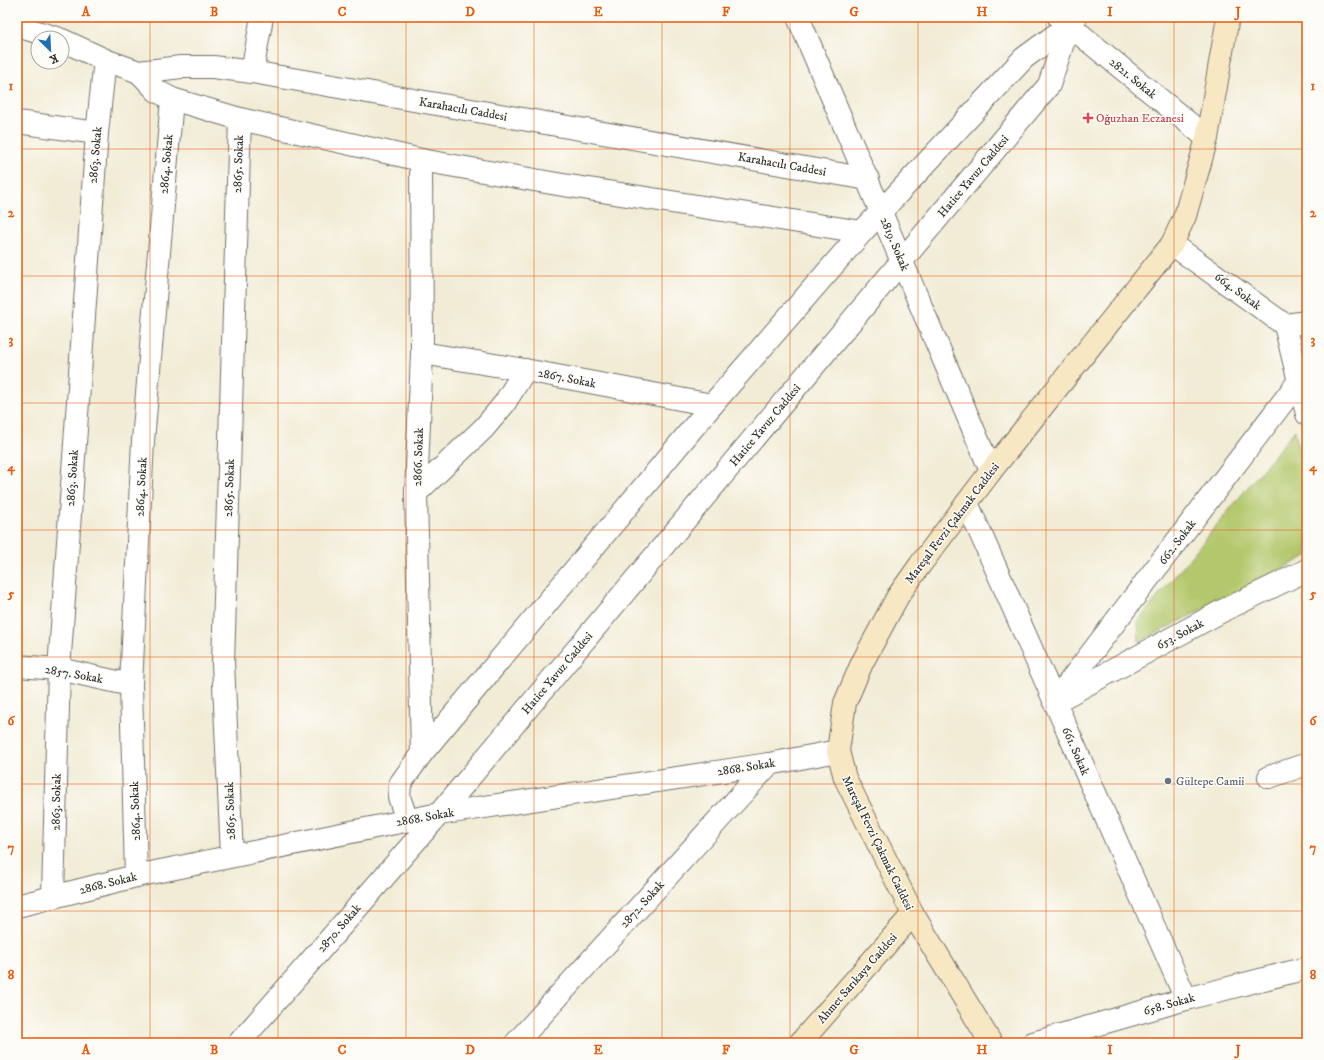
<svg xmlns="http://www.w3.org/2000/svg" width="1324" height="1060" font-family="'IM FELL DW Pica',serif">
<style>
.green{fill:#b3c86c;stroke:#6f7a4c}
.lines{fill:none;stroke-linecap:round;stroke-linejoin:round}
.minor-casing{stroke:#716f67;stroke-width:24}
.tertiary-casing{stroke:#716f67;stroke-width:24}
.secondary-casing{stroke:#716f67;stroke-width:24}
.minor{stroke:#fff;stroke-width:22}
.tertiary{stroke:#fff;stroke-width:22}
.secondary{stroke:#f7e8c3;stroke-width:22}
.grid{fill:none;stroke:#e8590c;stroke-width:1;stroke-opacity:0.55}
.health-dot{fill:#e0444e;stroke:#fdfcf7;stroke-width:1.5}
.worship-dot{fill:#6b7280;stroke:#fdfcf7;stroke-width:1.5}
.labels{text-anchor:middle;stroke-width:3;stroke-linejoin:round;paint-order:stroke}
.street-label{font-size:12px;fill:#2b2b2b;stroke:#fdfcf7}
.health-label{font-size:12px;fill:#be3a42;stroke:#fdfcf7;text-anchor:start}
.worship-label{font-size:12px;fill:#5b616d;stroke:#fdfcf7;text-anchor:start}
.neatline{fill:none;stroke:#e8590c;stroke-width:1.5}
.grid-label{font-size:13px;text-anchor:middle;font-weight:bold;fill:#e8590c}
</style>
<rect width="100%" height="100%" fill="#fdfcf7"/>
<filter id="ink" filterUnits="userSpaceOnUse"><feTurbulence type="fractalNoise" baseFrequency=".025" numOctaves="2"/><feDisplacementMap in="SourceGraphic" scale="8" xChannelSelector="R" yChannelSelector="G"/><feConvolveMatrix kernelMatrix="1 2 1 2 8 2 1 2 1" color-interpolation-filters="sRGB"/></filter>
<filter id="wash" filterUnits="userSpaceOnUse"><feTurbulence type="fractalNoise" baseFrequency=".012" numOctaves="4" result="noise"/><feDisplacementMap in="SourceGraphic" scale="16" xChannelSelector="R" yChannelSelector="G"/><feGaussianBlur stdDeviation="0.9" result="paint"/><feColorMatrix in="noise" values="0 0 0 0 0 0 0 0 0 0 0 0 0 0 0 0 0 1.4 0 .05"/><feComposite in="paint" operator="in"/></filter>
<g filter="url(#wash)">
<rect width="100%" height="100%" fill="#f2ecd6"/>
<!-- green -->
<polygon class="green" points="1295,430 1307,498 1307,556 1139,642 1138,621"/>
</g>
<g filter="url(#ink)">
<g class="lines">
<!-- minor casing -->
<g class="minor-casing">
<g id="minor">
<polyline points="1059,17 1207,138"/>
<polyline points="252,72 262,17"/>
<polyline points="17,122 97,133"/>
<polyline points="421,160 422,353 416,493 422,753"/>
<polyline points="1172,244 1285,325 1307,322"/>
<polyline points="1285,325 1307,414"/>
<polyline points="422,353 525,370 712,405"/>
<polyline points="416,493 484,428 504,404 525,370"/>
<polyline points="967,503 1186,999"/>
<polyline points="17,666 59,669 131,685"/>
<polyline points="1062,698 1222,611 1307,570"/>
<polyline points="1054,702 1299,381"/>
<polyline points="1269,777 1307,764"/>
<polyline points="232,856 223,663 240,119"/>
<polyline points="136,876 131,685 143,441 172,99"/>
<polyline points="53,897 59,669 97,133 105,60"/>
<polyline points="239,1043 439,814"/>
<polyline points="516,1043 769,764"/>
<polyline points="1033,1043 1186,999 1307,968"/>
</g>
</g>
<!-- tertiary casing -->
<g class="tertiary-casing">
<g id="tertiary">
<polyline points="798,17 991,471"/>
<polyline points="17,26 57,38"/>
<polyline points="62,40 105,60 139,72 181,67 213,67 252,72 868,179"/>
<polyline points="139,72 157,91 172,99 240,119 421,160 557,184 862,232"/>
<polyline points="439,814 1049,85 1069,25"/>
<polyline points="407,820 399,797 400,784 422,753 712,405 862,232 1024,58 1069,25 1076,17"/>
<polyline points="17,906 136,876 439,814 769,764 838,751"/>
</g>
</g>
<!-- secondary casing -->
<g class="secondary-casing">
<g id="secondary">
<polyline points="800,1043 913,914"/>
<polyline points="991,1043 913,914 845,778 838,751 845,703 862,663 898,596 920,565 991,471 1172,244 1185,216 1207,138 1228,17"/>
</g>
</g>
<!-- minor -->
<use href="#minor" class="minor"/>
<!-- tertiary -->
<use href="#tertiary" class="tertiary"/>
<!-- secondary -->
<use href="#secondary" class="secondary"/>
</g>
</g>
<!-- grid -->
<path class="grid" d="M150 17V1043M278 17V1043M406 17V1043M534 17V1043M662 17V1043M790 17V1043M918 17V1043M1046 17V1043M1174 17V1043M17 149H1307M17 276H1307M17 403H1307M17 530H1307M17 657H1307M17 784H1307M17 911H1307"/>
<!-- markers -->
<path class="health-dot" d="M1086 112h4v4h4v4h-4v4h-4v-4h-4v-4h4z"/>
<circle class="worship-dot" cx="1168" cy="781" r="4"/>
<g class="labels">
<!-- street labels -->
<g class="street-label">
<text transform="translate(1133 78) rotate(39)" y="4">2821. Sokak</text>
<text transform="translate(463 109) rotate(10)" y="4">Karahacılı Caddesi</text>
<text transform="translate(95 155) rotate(-85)" y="4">2863. Sokak</text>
<text transform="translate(166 164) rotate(-85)" y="4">2864. Sokak</text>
<text transform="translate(238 164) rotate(-88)" y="4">2865. Sokak</text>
<text transform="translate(782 164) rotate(10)" y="4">Karahacılı Caddesi</text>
<text transform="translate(973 176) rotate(-50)" y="4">Hatice Yavuz Caddesi</text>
<text transform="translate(895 244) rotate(67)" y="4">2819. Sokak</text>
<text transform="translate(1238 291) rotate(36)" y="4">664. Sokak</text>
<text transform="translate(567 378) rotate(11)" y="4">2867. Sokak</text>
<text transform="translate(765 425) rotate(-50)" y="4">Hatice Yavuz Caddesi</text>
<text transform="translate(418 457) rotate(-88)" y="4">2866. Sokak</text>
<text transform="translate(72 478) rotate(-86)" y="4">2863. Sokak</text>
<text transform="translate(141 487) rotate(-87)" y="4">2864. Sokak</text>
<text transform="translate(229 488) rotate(-88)" y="4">2865. Sokak</text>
<text transform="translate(952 523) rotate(-53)" y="4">Mareşal Fevzi Çakmak Caddesi</text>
<text transform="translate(1177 542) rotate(-53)" y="4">662. Sokak</text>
<text transform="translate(1180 634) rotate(-28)" y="4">653. Sokak</text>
<text transform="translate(557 673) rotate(-50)" y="4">Hatice Yavuz Caddesi</text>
<text transform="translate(74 674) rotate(10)" y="4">2857. Sokak</text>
<text transform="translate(1076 751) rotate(66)" y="4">661. Sokak</text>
<text transform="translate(746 767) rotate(-9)" y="4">2868. Sokak</text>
<text transform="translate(56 802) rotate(-89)" y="4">2863. Sokak</text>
<text transform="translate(135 811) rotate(-92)" y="4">2864. Sokak</text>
<text transform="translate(230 811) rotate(-92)" y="4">2865. Sokak</text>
<text transform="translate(425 817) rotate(-10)" y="4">2868. Sokak</text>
<text transform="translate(878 843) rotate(64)" y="4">Mareşal Fevzi Çakmak Caddesi</text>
<text transform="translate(108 883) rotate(-14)" y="4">2868. Sokak</text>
<text transform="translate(642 904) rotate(-48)" y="4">2872. Sokak</text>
<text transform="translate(339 928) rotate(-49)" y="4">2870. Sokak</text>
<text transform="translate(857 978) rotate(-49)" y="4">Ahmet Sarıkaya Caddesi</text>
<text transform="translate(1169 1004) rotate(-16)" y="4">658. Sokak</text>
</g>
<!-- health labels -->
<g class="health-label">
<text x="1096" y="122">Oğuzhan Eczanesi</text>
</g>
<!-- worship labels -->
<g class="worship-label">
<text x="1176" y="785">Gültepe Camii</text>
</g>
</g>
<!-- margin -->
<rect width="1324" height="1060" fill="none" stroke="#fdfcf7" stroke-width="44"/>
<!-- north arrow -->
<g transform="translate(50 50) rotate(156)"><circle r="19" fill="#fdfcf7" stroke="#a9a8a5"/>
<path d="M0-3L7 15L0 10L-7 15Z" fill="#1f6fb2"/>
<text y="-6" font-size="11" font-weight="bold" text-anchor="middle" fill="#2b2b2b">K</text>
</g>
<rect x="22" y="22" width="1280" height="1016" class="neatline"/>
<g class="grid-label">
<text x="86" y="16">A</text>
<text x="214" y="16">B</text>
<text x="342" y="16">C</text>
<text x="470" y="16">D</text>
<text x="598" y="16">E</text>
<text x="726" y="16">F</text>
<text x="854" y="16">G</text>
<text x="982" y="16">H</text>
<text x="1110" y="16">I</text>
<text x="1238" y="16">J</text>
<text x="11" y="90">1</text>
<text x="1313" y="90">1</text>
<text x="11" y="217">2</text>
<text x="1313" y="217">2</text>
<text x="11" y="344">3</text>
<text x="1313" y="344">3</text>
<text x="11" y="471">4</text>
<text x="1313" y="471">4</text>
<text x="11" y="598">5</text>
<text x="1313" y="598">5</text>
<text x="11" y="725">6</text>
<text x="1313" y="725">6</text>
<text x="11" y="852">7</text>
<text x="1313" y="852">7</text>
<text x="11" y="979">8</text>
<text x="1313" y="979">8</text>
<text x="86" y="1054">A</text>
<text x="214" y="1054">B</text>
<text x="342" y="1054">C</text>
<text x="470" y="1054">D</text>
<text x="598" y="1054">E</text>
<text x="726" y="1054">F</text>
<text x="854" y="1054">G</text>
<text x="982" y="1054">H</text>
<text x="1110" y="1054">I</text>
<text x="1238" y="1054">J</text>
</g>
</svg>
